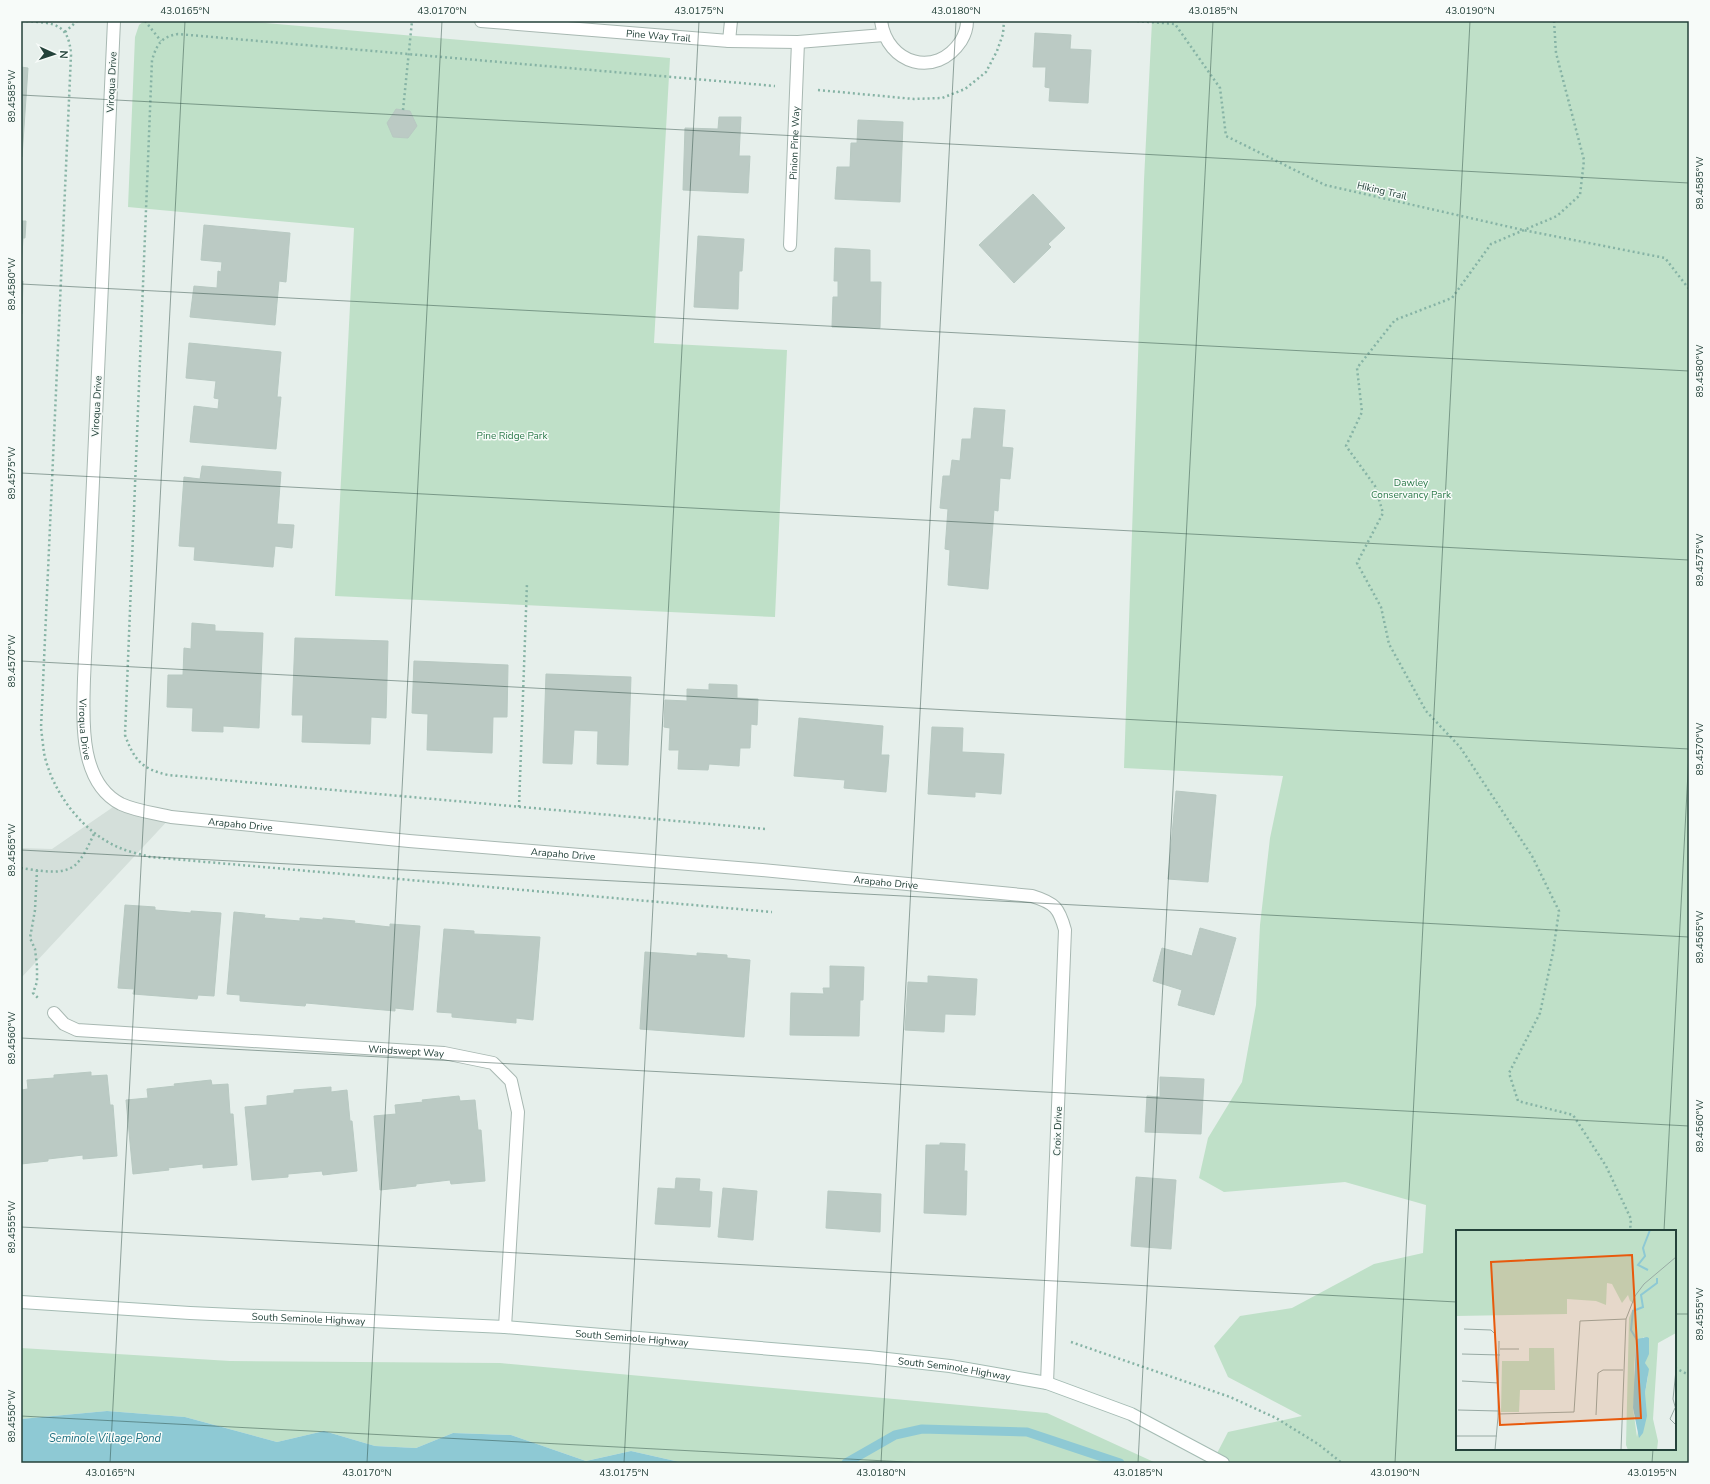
<svg xmlns="http://www.w3.org/2000/svg" width="1710" height="1484" font-family="'Nunito Sans',sans-serif">
<style>
.built{fill:#d4dfda}
.green{fill:#bfe0c8;fill-rule:evenodd}
.water{fill:#8ec9d4}
.lines{fill:none;stroke-linecap:round;stroke-linejoin:round}
.stream{stroke:#8ec9d4;stroke-width:9}
.building{fill:#bbcac4;stroke:#b8c9c2}
.street-casing{stroke:#a8b8b2;stroke-width:14}
.secondary-casing{stroke:#a4bbb3;stroke-width:14}
.path{stroke:#86b3a5;stroke-width:2.5;stroke-dasharray:2 3;stroke-linecap:butt}
.street{stroke:#fff;stroke-width:12}
.secondary{stroke:#fff;stroke-width:12}
.ticks{fill:none;stroke:#24423a;stroke-width:1;stroke-opacity:0.45}
.labels{text-anchor:middle;stroke-width:3;stroke-linejoin:round;paint-order:stroke}
.street-label{font-size:10px;fill:#24423a;stroke:#f7fbf9}
.park-label{font-size:10px;fill:#2d7a4b;stroke:#f7fbf9}
.water-label{font-size:11px;font-style:italic;fill:#1c6f80;stroke:#f7fbf9}
.inset-river{fill:none;stroke:#8ec9d4;stroke-width:2}
.inset-road{fill:none;stroke:#98aaa4;stroke-width:1}
.view{fill:#e8590c;fill-opacity:0.15;stroke:#e8590c;stroke-width:2}
.inset-edge{fill:none;stroke:#24423a;stroke-width:2}
.neatline{fill:none;stroke:#24423a;stroke-width:1.5}
.ticks-label{font-size:10px;text-anchor:middle;fill:#24423a}
</style>
<rect width="100%" height="100%" fill="#e6efeb"/>
<!-- built -->
<polygon class="built" points="119,803 171,817 21,978 21,848 52,849"/>
<!-- green -->
<g class="green">
<polygon points="144,21 242,21 670,58 654,343 787,350 775,617 335,596 354,228 128,207 135,37 139,25"/>
<path d="M1152 21H1689V1463H1212L1228 1432 1302 1416 1228 1377 1214 1346 1240 1316 1292 1308 1374 1264 1423 1253 1426 1205 1345 1182 1224 1192 1199 1178 1208 1138 1242 1082 1256 1005 1260 925 1270 838 1283 776 1124 768 1144 180ZM1457 1231H1675V1449H1457Z"/>
<polygon points="21,1348 230,1361 500,1363 1047,1413 1156,1463 684,1463 631,1451 586,1461 511,1435 453,1433 416,1448 375,1446 324,1431 277,1442 185,1417 107,1411 21,1419"/>
</g>
<!-- water -->
<polygon class="water" points="107,1411 185,1417 277,1442 324,1431 375,1446 416,1448 453,1433 511,1435 586,1461 631,1451 684,1463 21,1463 21,1419"/>
<g class="lines">
<!-- stream -->
<polyline class="stream" points="846,1463 895,1435 922,1429 1027,1432 1120,1463"/>
</g>
<!-- building -->
<g class="building">
<polygon points="1035,33 1071,35 1070,49 1091,50 1088,103 1049,101 1050,88 1045,87 1046,67 1033,67"/>
<polygon points="21,67 28,68 22,157 21,157"/>
<polygon points="396,109 410,111 417,126 408,138 393,137 387,123"/>
<polygon points="719,117 741,117 739,156 750,156 748,193 683,190 685,128 718,129"/>
<polygon points="858,120 903,122 900,202 835,199 837,167 850,167 851,143 857,143"/>
<polygon points="1033,194 1065,228 1048,244 1051,247 1014,283 979,245"/>
<polygon points="21,221 26,221 25,238 23,238 21,272"/>
<polygon points="204,225 290,233 286,282 279,281 275,325 190,317 194,286 217,288 218,271 221,272 222,262 201,260"/>
<polygon points="698,236 744,239 742,271 739,271 738,309 694,307"/>
<polygon points="835,248 870,250 870,282 881,282 880,328 832,327 833,297 838,297 838,281 834,281"/>
<polygon points="21,281 23,281 22,314 21,314"/>
<polygon points="189,343 281,352 277,397 281,397 276,449 190,442 194,406 218,409 219,399 214,398 216,381 186,378"/>
<polygon points="974,408 1005,410 1002,447 1013,448 1010,479 1000,478 998,511 994,510 988,589 948,585 950,550 945,549 948,509 940,508 943,476 950,476 952,460 960,461 962,439 971,439"/>
<polygon points="202,466 281,472 277,524 294,525 292,548 275,546 273,567 194,560 195,547 179,546 184,477 200,479"/>
<polygon points="192,623 215,625 215,631 263,633 259,728 223,726 223,732 192,731 193,708 167,707 168,675 183,675 184,648 191,649"/>
<polygon points="295,638 388,641 386,718 371,717 370,744 302,742 303,715 292,715"/>
<polygon points="414,661 508,665 507,717 493,717 492,753 427,750 428,714 412,713"/>
<polygon points="546,674 631,677 628,765 597,764 598,731 574,730 572,764 543,763"/>
<polygon points="709,684 737,685 737,698 758,699 757,725 751,724 750,748 740,748 739,766 709,764 708,770 678,769 679,750 669,750 670,728 664,727 665,700 687,701 687,689 709,690"/>
<polygon points="799,718 883,726 881,755 889,755 886,792 844,788 845,780 794,776"/>
<polygon points="932,727 963,728 962,752 1004,754 1001,794 975,792 975,797 928,794"/>
<polygon points="1176,791 1216,795 1208,882 1168,879"/>
<polygon points="125,905 155,907 155,910 191,913 191,911 221,913 214,996 198,995 197,999 133,994 134,989 118,988"/>
<polygon points="234,912 265,915 264,918 300,921 300,918 323,920 323,918 355,921 354,923 390,927 390,924 420,926 413,1010 395,1008 395,1011 306,1003 305,1006 240,1001 240,995 227,994"/>
<polygon points="1200,928 1236,938 1214,1015 1178,1005 1182,990 1153,981 1162,948 1192,956"/>
<polygon points="444,929 474,931 474,934 540,937 533,1020 516,1018 516,1023 452,1017 452,1013 437,1012"/>
<polygon points="645,952 697,956 697,953 727,955 727,958 750,960 744,1037 640,1029"/>
<polygon points="830,966 864,967 863,1000 860,1000 859,1036 790,1035 791,993 824,994 823,988 830,988"/>
<polygon points="928,976 977,979 975,1015 945,1014 944,1032 905,1030 908,982 928,983"/>
<polygon points="91,1072 91,1076 107,1075 110,1105 113,1105 117,1156 83,1159 83,1155 48,1159 48,1161 21,1164 21,1090 28,1089 27,1080 54,1078 54,1075"/>
<polygon points="1160,1077 1204,1079 1201,1134 1145,1132 1147,1096 1160,1097"/>
<polygon points="211,1080 212,1085 228,1084 230,1114 233,1114 237,1165 203,1168 203,1164 168,1168 169,1170 133,1174 126,1100 148,1098 147,1089 175,1086 174,1084"/>
<polygon points="331,1087 331,1092 347,1090 350,1121 352,1121 357,1171 323,1175 322,1171 288,1174 288,1177 252,1180 245,1107 267,1105 267,1096 294,1093 294,1090"/>
<polygon points="459,1096 460,1101 475,1100 478,1130 481,1130 485,1181 451,1184 450,1180 416,1184 416,1186 380,1190 374,1116 396,1114 395,1105 423,1102 422,1100"/>
<polygon points="940,1143 965,1144 964,1171 967,1171 966,1215 924,1213 926,1145 940,1145"/>
<polygon points="1136,1177 1176,1180 1171,1249 1131,1246"/>
<polygon points="676,1178 700,1179 699,1191 712,1192 710,1227 655,1224 658,1188 675,1189"/>
<polygon points="723,1188 757,1191 753,1240 718,1237"/>
<polygon points="828,1191 881,1194 880,1232 826,1228"/>
</g>
<g class="lines">
<!-- street casing -->
<g class="street-casing">
<g id="street">
<path id="s1" d="M114 21 84 679C83 718 78 782 121 804 136 811 154 813 171 817L409 841 762 870 1032 896C1055 903 1059 908 1065 930L1047 1383"/>
<path id="s2" d="M481 21 729 41 798 42 884 35"/>
<path d="M881 21C887 64 936 79 961 41 964 36 967 28 967 21"/>
<polyline points="729,41 731,21"/>
<path id="s3" d="M790 245 798 42"/>
<path id="s4" d="M54 1013 64 1024 77 1030 444 1053 493 1063 511 1081 518 1112 505 1327"/>
</g>
</g>
<!-- secondary casing -->
<g class="secondary-casing">
<g id="secondary">
<path id="s5" d="M21 1302 190 1313 505 1327 869 1357 950 1366 1047 1383 1131 1414 1223 1463"/>
</g>
</g>
<!-- path -->
<g class="path">
<path d="M26 21C54 23 69 23 71 55L41 728C42 736 43 745 44 753 52 792 83 833 120 848 129 852 140 854 150 857L772 912"/>
<polyline points="145,21 161,41"/>
<polyline points="1137,21 1175,24 1220,88 1226,136 1325,185 1523,230 1665,258 1689,289"/>
<polyline points="1554,21 1556,53 1584,160 1580,195 1557,216 1491,244 1452,298 1395,320 1357,368 1362,412 1346,446 1375,486 1383,513 1357,563 1381,607 1389,644 1426,711 1460,747 1532,856 1559,911 1553,952 1540,1013 1509,1073 1518,1101 1573,1115 1606,1166 1631,1219 1630,1231"/>
<polyline points="65,32 77,21"/>
<polyline points="818,90 914,99 942,98 965,89 986,72 997,51 1003,34 1004,21"/>
<polyline points="403,110 412,21"/>
<polyline points="519,807 527,583"/>
<path d="M765 829 168 775C142 769 134 760 125 735L152 60C157 44 161 37 178 34L775 86"/>
<path d="M21 868C37 870 60 876 74 866 83 859 89 844 94 834"/>
<polyline points="37,870 35,910 30,938 35,949 37,966 37,982 33,993 39,999"/>
<polyline points="1071,1342 1230,1397 1276,1418 1318,1444 1342,1463"/>
<polyline points="1675,1368 1689,1375"/>
</g>
<!-- street -->
<use href="#street" class="street"/>
<!-- secondary -->
<use href="#secondary" class="secondary"/>
</g>
<!-- ticks -->
<path class="ticks" d="M21 95 1689 183M21 284 1689 371M21 473 1689 560M21 661 1689 749M21 850 1689 937M21 1038 1689 1126M21 1227 1457 1302M1664 1231 1689 753M1675 1314H1689M21 1416 925 1463M110 1463 185 21M367 1463 442 21M624 1463 699 21M881 1463 956 21M1138 1463 1213 21M1395 1463 1470 21M1652 1463 1653 1449"/>
<g class="labels">
<!-- street labels -->
<g class="street-label">
<text dy="4" stroke="none"><textPath href="#s2" startOffset="178">Pine Way Trail</textPath></text>
<text transform="translate(111 82) rotate(-87)" y="4">Viroqua Drive</text>
<text dy="4" stroke="none"><textPath href="#s3" startOffset="102">Pinion Pine Way</textPath></text>
<text transform="translate(1382 190) rotate(13)" y="4">Hiking Trail</text>
<text transform="translate(96 406) rotate(-87)" y="4">Viroqua Drive</text>
<text dy="4" stroke="none"><textPath href="#s1" startOffset="709">Viroqua Drive</textPath></text>
<text dy="4" stroke="none"><textPath href="#s1" startOffset="918">Arapaho Drive</textPath></text>
<text dy="4" stroke="none"><textPath href="#s1" startOffset="1242">Arapaho Drive</textPath></text>
<text dy="4" stroke="none"><textPath href="#s1" startOffset="1566">Arapaho Drive</textPath></text>
<text dy="4" stroke="none"><textPath href="#s4" startOffset="359">Windswept Way</textPath></text>
<text transform="translate(1057 1131) rotate(-88)" y="4">Croix Drive</text>
<text dy="4" stroke="none"><textPath href="#s5" startOffset="288">South Seminole Highway</textPath></text>
<text dy="4" stroke="none"><textPath href="#s5" startOffset="612">South Seminole Highway</textPath></text>
<text dy="4" stroke="none"><textPath href="#s5" startOffset="936">South Seminole Highway</textPath></text>
</g>
<!-- park labels -->
<g class="park-label">
<text x="512" y="439">Pine Ridge Park</text>
<text x="1411" y="486">Dawley<tspan x="1411" dy="12">Conservancy Park</tspan></text>
</g>
<!-- water labels -->
<g class="water-label">
<text x="105" y="1442">Seminole Village Pond</text>
</g>
</g>
<!-- overview -->
<g transform="translate(1456 1230)">
<rect width="220" height="220" fill="#e6efeb"/>
<path d="M0 0H220V103L202 113 197 189 202 211 201 220H172L170 215 173 88 179 74 174 71 172 65 166 73 156 54 151 53 150 75 140 71 111 69V84L0 86ZM188 107 192 116 189 133 192 146 181 207 177 178 179 161 178 139 180 112ZM73 118H98L99 160H64L63 182H45L46 131H73Z" fill="#bfe0c8" fill-rule="evenodd"/>
<path d="M191 107 193 108V124L189 133 193 139 189 163 191 186 187 203 183 208 177 178 180 112 181 109Z" fill="#8ec9d4"/>
<path class="inset-river" d="M192 40 182 35 189 26 187 18 194 0M181 110 175 100 177 81 187 77 185 65 201 53V48"/>
<path class="inset-road" d="M8 99 35 100 39 104M44 119H63M6 124 44 125M220 140 217 169 220 180M6 151 43 153M219 178 214 189 220 195M2 180 42 181M42 184 118 182 124 91 170 89M140 185 142 143 147 140H167M1 206H41M39 220 42 187 43 111M165 220 170 89 179 66 188 54 220 27"/>
<path class="view" d="M176 25 185 188 44 195 35 32Z"/>
<rect width="220" height="220" class="inset-edge"/>
</g>
<!-- border -->
<rect width="1710" height="1484" fill="none" stroke="#f7fbf9" stroke-width="44"/>
<!-- north arrow -->
<g transform="translate(54 54) rotate(93)" stroke="#f7fbf9" stroke-width="3" paint-order="stroke">
<path d="M0-3L7 15L0 10L-7 15Z" fill="#24423a"/>
<text y="-6" font-size="11" font-weight="bold" text-anchor="middle" fill="#24423a">N</text>
</g>
<rect x="22" y="22" width="1666" height="1440" class="neatline"/>
<g class="ticks-label">
<text x="185" y="14">43.0165°N</text>
<text x="442" y="14">43.0170°N</text>
<text x="699" y="14">43.0175°N</text>
<text x="956" y="14">43.0180°N</text>
<text x="1213" y="14">43.0185°N</text>
<text x="1470" y="14">43.0190°N</text>
<text transform="translate(11 96) rotate(-90)" y="4">89.4585°W</text>
<text transform="translate(1699 183) rotate(-90)" y="4">89.4585°W</text>
<text transform="translate(11 284) rotate(-90)" y="4">89.4580°W</text>
<text transform="translate(1699 371) rotate(-90)" y="4">89.4580°W</text>
<text transform="translate(11 473) rotate(-90)" y="4">89.4575°W</text>
<text transform="translate(1699 560) rotate(-90)" y="4">89.4575°W</text>
<text transform="translate(11 661) rotate(-90)" y="4">89.4570°W</text>
<text transform="translate(1699 749) rotate(-90)" y="4">89.4570°W</text>
<text transform="translate(11 850) rotate(-90)" y="4">89.4565°W</text>
<text transform="translate(1699 937) rotate(-90)" y="4">89.4565°W</text>
<text transform="translate(11 1038) rotate(-90)" y="4">89.4560°W</text>
<text transform="translate(1699 1126) rotate(-90)" y="4">89.4560°W</text>
<text transform="translate(11 1227) rotate(-90)" y="4">89.4555°W</text>
<text transform="translate(1699 1314) rotate(-90)" y="4">89.4555°W</text>
<text transform="translate(11 1416) rotate(-90)" y="4">89.4550°W</text>
<text x="110" y="1476">43.0165°N</text>
<text x="367" y="1476">43.0170°N</text>
<text x="624" y="1476">43.0175°N</text>
<text x="881" y="1476">43.0180°N</text>
<text x="1138" y="1476">43.0185°N</text>
<text x="1395" y="1476">43.0190°N</text>
<text x="1652" y="1476">43.0195°N</text>
</g>
</svg>
